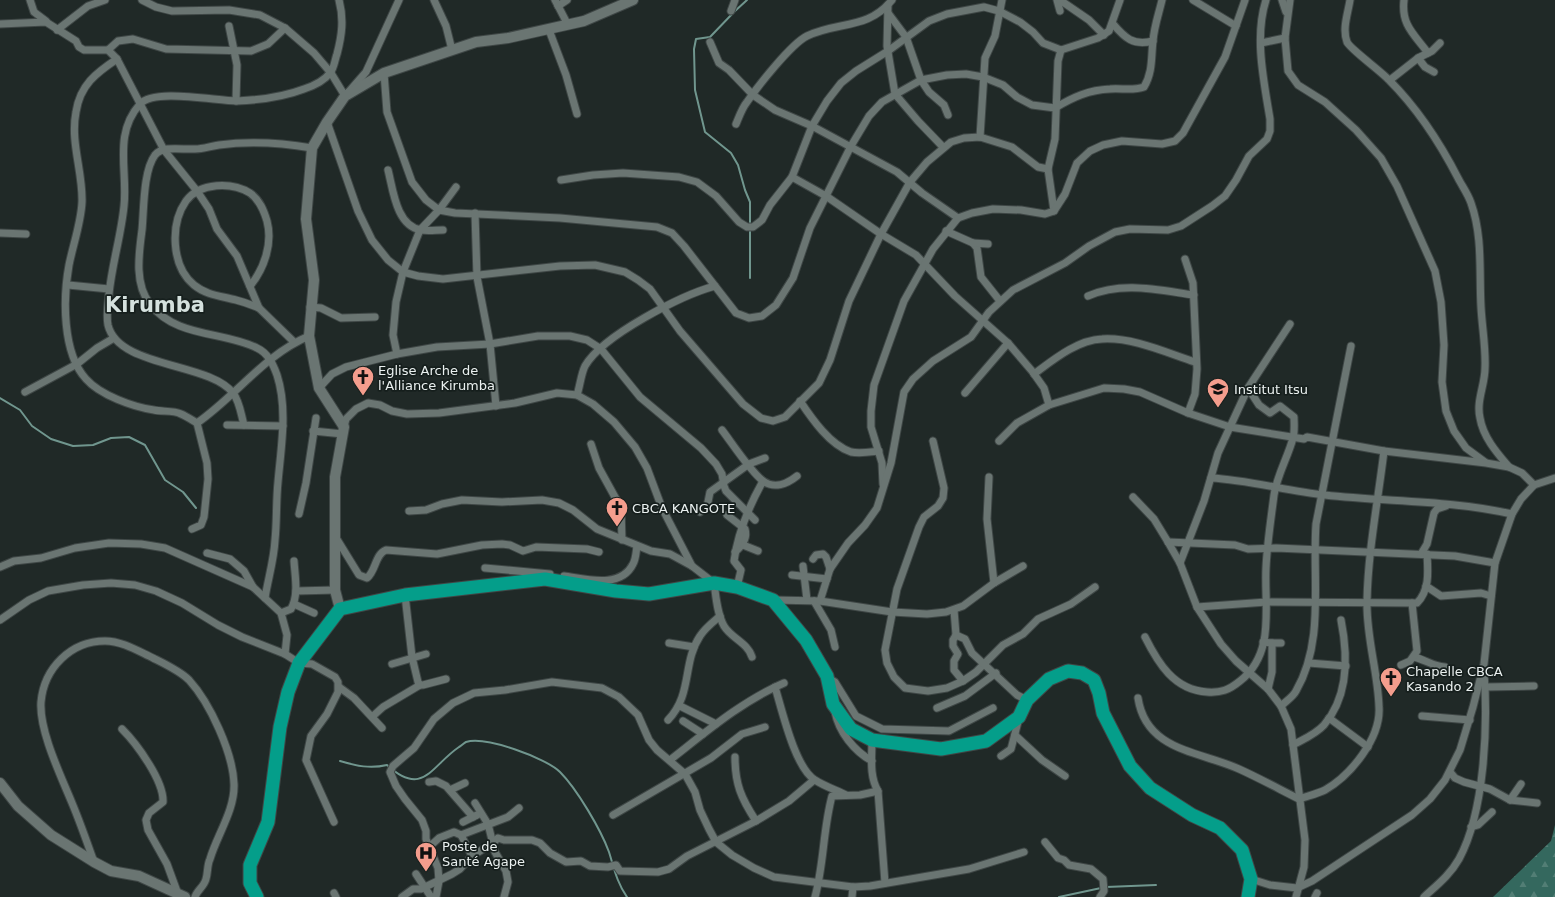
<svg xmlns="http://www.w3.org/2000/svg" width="1555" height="897" font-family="'DejaVu Sans',sans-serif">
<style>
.forest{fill:url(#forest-firs)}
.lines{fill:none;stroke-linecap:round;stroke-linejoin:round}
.stream{stroke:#70968e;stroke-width:2}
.street-casing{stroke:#3f4746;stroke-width:9}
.secondary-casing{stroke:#3f4746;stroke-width:12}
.highway-casing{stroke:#3f4746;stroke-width:15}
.street{stroke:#6a7572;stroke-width:7}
.secondary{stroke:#6a7572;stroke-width:10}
.highway{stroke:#049e8a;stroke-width:13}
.labels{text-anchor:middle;stroke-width:3.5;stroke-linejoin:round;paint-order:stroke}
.poi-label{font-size:13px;fill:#eaf0ef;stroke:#161f1d;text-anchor:start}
.town-label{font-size:21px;font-weight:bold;fill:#d5e1de;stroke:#161f1d}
</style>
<defs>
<pattern id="forest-firs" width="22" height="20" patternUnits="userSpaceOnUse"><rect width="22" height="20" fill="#34685e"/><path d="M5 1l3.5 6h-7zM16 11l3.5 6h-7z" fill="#527e75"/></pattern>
</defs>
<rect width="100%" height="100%" fill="#202927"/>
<!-- forest -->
<polygon class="forest" points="1555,825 1555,897 1493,897 1551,841"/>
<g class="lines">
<!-- stream -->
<g class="stream">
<polyline points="747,0 735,11 710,37 696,39 694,49 695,90 705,132 731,153 738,165 745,190 750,202 750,224"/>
<polyline points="750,278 750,229"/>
<polyline points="0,398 20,410 32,426 51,439 73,446 93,445 111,438 129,437 145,445 165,480 183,492 196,508"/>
<path d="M340 761C357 766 370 769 387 765 423 798 431 766 459 747 461 746 464 743 466 742 486 736 546 758 560 772 577 789 601 830 609 852 614 868 617 883 627 897"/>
<polyline points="1106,887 1156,885"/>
<polyline points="1059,897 1101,888"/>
</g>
<!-- street casing -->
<g class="street-casing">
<g id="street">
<polyline points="30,0 34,12 46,21"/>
<polyline points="142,0 156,7 172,11 229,10 260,15 285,28 314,53 331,73 345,96 366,72 399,0"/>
<polyline points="434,0 446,26 452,50"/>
<polyline points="555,0 568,25"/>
<polyline points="1057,0 1060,11"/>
<polyline points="1060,0 1089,20 1104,35"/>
<polyline points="1193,0 1236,26"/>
<polyline points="1282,0 1286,12"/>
<polyline points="1290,0 1285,38 1288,71 1298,85 1325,102 1356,130 1381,158 1397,186 1435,271 1441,302 1444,345 1442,382 1446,411 1454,431 1466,448 1485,462"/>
<path d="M1350 0C1348 13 1342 29 1347 42 1350 49 1381 71 1389 80 1417 108 1440 143 1458 178 1462 186 1468 194 1471 203 1483 237 1479 272 1481 307 1482 327 1486 348 1485 368 1485 385 1476 401 1480 418 1483 437 1497 453 1509 467"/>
<path d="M1404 0C1401 25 1414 34 1428 53"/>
<polyline points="888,5 887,46 895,94 918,121 943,147"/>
<polyline points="558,6 567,0"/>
<polyline points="731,11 735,0"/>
<polyline points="888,13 906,37 921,80 929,92 944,105 948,115"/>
<polyline points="0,24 46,22 76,41 79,47 84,50 108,50 117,59 164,150 197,191 209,209 217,229 237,256 259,308 294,342"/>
<path d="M1113 24C1125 38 1133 46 1153 41"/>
<polyline points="229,26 237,65 236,101"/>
<polyline points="57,30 88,6 105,0"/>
<polyline points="549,30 566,75 577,114"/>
<polyline points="710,42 719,63 729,70 753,95 775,110 812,126 897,172 922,193 958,218"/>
<polyline points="1261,43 1285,38"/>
<polyline points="108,50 118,41 133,39 166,49 251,51 268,44 285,28"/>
<polyline points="1418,58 1425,67 1434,72"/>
<path d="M117 59C96 73 80 85 76 112 70 142 83 172 82 202 81 223 73 245 69 265 63 297 62 353 86 379 100 395 133 407 154 410 162 412 173 410 181 414 186 416 192 420 197 423L207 463 208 479 204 517 201 525 192 529"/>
<path d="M384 73 387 112 412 182 426 200 439 210 455 213 560 218 657 227 672 233 684 246 736 313 749 318 762 316 776 305 793 278 810 228 851 146 869 116 882 102 921 80 947 75 966 74 983 77 1003 85 1017 97 1032 105 1055 108C1073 97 1089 90 1110 89 1122 88 1133 91 1144 87 1153 72 1151 57 1153 41 1154 27 1159 13 1162 0"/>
<polyline points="1390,80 1418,58 1432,51 1440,43"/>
<polyline points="327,122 358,211 372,240 388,260 403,272 418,276 443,279 560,266 595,265 625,272 638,280 650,289 680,331 743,404 761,418 773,421 785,417 819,383 830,360 849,301 881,234 910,182 927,162 951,142 964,138 980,137 1012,147 1038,167 1048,169"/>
<path d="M736 124C739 117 742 108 747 102 758 86 791 44 807 36 838 21 868 30 892 0"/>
<polyline points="980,137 985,58 995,36 1002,0"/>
<path d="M388 170C393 189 396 226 421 230 428 231 436 230 443 230"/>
<polyline points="792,177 826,196 881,234 916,255 955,296 1008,343 1032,371 1044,388 1049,405"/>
<polyline points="561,180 593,175 623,173 679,177 697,182 716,196 739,222 747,227 753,227 762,220 770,205 792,177 812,126 827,101 841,83 856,71 888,51 929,21 947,14 984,7 999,11 1020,22 1033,32 1043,43 1061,50 1098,38 1109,31 1120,0"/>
<polyline points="1054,211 1048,169 1055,139 1058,61 1061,50"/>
<polyline points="475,213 477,277 490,344 496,406"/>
<polyline points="946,231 973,243 977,248 981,277 1000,301"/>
<polyline points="0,233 26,234"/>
<polyline points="973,243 988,244"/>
<polyline points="1185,259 1193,283 1197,369 1195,394 1188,413"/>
<polyline points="68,285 109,289"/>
<path d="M250 286C264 269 273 244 267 221 264 211 260 200 250 193 232 182 200 182 186 201 170 224 171 266 194 285 206 295 221 296 236 300 244 302 252 305 259 308"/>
<path d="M1088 296C1122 281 1158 290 1194 295"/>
<polyline points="310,307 321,308 341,318 375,317"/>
<polyline points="397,354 393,335 396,302 403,272 420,230 439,210 456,187"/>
<path d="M1034 374C1053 360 1077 340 1102 339 1133 337 1167 353 1195 362"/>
<polyline points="319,388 332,374 346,367 397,354 437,347 490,344 538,336 570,336 587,340 601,349 640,397 701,448 716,464 722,474 724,486 726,491 755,520"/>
<polyline points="25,392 77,364 97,348 114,338"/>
<polyline points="965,393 1008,343"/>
<path d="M577 395C580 386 581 374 585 366 603 335 682 295 715 286"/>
<path d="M800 401C812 419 830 445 851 452 860 454 870 452 879 451"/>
<path d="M197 423C236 396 264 355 309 336"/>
<polyline points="227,425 283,426"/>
<path d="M244 425C241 415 240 402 233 393 209 362 118 368 108 325 106 315 108 304 109 294 112 264 121 236 124 206 128 171 113 134 140 104 154 88 216 101 237 101 260 100 283 97 304 89 313 86 324 81 330 73 334 69 335 59 337 54 342 35 344 19 339 0"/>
<path d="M344 427 346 419 356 409 368 403 380 405 392 411 407 414 439 413 515 403 557 393 577 395 593 404 614 422 635 447 647 468 662 508 692 566 714 583C716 596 717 614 724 626 731 638 748 643 752 657"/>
<path d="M722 430C732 443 750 471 763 481 774 489 787 484 797 476"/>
<polyline points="313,431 343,434"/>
<polyline points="933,441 944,488 943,498 938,506 924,517 919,527 897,589 885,650 887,663 894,677 905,688 928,691 947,688 963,681 976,672 1003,645 1023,634 1038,619 1071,604 1095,587"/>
<polyline points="999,441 1017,423 1049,405 1104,388 1124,389 1140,392 1188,413 1230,427 1304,439 1307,437 1384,451 1486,463 1509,467 1522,473 1534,485"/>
<polyline points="591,444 599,468 621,508 622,540"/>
<polyline points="989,477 987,519 994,583"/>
<path d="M1211 478C1249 480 1287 491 1325 495 1387 502 1451 500 1512 514"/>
<polyline points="883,484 882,463 871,427 871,411 874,385 904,301 933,249 958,218 972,213 993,209 1021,210 1045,214 1054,211 1065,194 1077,163 1090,151 1103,145 1122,141 1162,144 1175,141 1183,133 1225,57 1245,0"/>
<polyline points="1133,497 1154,519 1168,542 1180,563 1197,607 1221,644 1236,661 1268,689 1281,706 1291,729 1305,840 1304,867 1296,897"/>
<polyline points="409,511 426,510 442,504 462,500 502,502 542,500 559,503 573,510 597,529 651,551 670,554 692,566"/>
<polyline points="700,512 707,507 710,492 749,464 765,458"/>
<polyline points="299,514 306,483 316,418"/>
<path d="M727 515 745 529C748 539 742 546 735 552"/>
<path d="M335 536 359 575 367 578C376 571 375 554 386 550L437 554 482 545 502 544 510 545 523 551 536 547 587 549 599 552"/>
<polyline points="1168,542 1235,545 1248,549 1276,548 1455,556 1495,563"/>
<polyline points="743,545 758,551"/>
<polyline points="207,553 230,559 244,571 253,587"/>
<polyline points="1421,554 1427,544 1434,513 1437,509 1446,506"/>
<polyline points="813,559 816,555 823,554 826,557 830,569"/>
<polyline points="1180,563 1204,501 1218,453 1248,388 1290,324"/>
<polyline points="803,566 807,600"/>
<polyline points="0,567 14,561 41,558 75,548 109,543 141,544 165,548 253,587 281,613 287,635 285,654"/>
<polyline points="485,568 550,574"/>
<polyline points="792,575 827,579"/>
<path d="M564 576C586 579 621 589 633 564 636 559 636 552 637 546"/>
<polyline points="1426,586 1441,596 1481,593 1491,596"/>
<path d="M737 587 741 570 734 561C738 532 749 506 763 481"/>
<polyline points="296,591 335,590"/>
<polyline points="405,595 412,657 418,682 420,685 423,685 446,679"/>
<path d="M265 598C268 579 274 560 275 540 277 521 276 501 278 482 281 447 288 409 277 375 273 364 268 353 257 348 223 331 176 338 150 304 134 284 139 253 142 230 144 210 143 171 155 155 163 145 183 150 195 149 203 149 211 146 219 145 249 141 282 143 312 148"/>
<polyline points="774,600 820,601 892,612 927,614 946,612 963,606 994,583 1023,566"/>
<polyline points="814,601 831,630 835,647"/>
<path d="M820 601 830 569 848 543 865 525 877 508 891 463 904 392 913 379 933 361 971 337 989 312 1013 290 1065 263 1089 246 1115 232 1130 229 1168 230 1181 226 1212 206 1225 196 1236 180 1249 156 1267 139 1270 131V119C1264 82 1254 37 1266 0"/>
<polyline points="294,604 314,613"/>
<path d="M1197 607 1267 602 1417 603C1430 590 1428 571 1427 554"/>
<polyline points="954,610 956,635 953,640 953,646 958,654 954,661 954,670 963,681"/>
<path d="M281 613 291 609C299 595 295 577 294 561"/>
<polyline points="0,620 29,600 48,591 83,585 111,583 135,585 156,591 182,603 218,625 242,637 285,654 299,663 312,664 335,677 338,682 338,692 327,714 311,736 306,760 334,822"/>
<polyline points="956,635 965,639 972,653 1017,695 1027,700"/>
<path d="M1145 637C1158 663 1174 690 1207 692 1221 693 1229 690 1240 681 1276 653 1264 606 1266 568 1267 544 1271 519 1274 495 1277 475 1288 457 1293 438 1295 431 1294 423 1294 417L1280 406 1270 413 1259 405 1248 388"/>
<polyline points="1263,642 1272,643 1272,672 1268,689"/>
<polyline points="669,643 694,647"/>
<polyline points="1272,643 1281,643"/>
<path d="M1414 657C1426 660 1432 666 1445 667"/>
<polyline points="1309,663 1346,666"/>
<polyline points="392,664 426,654"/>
<polyline points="1401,665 1410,661 1417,651 1412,603"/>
<polyline points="828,678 835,682 856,716 882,729 949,731 993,708"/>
<polyline points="339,687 354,698 382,728"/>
<path d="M775 687C782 710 795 768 815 780 824 786 836 790 846 795"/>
<polyline points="1486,687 1534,686"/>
<path d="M1138 698C1146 751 1199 751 1239 769 1259 778 1279 789 1299 799 1307 796 1317 794 1325 790 1351 775 1381 738 1379 707 1378 672 1366 637 1367 601 1368 551 1378 501 1384 451"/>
<polyline points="680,706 716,724"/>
<path d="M1281 706C1286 701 1293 697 1296 691 1325 641 1312 579 1316 524L1351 346"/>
<polyline points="937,708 965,696 996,673"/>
<path d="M835 712C839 732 854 751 872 761"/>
<polyline points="373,716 383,707 420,685"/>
<polyline points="1422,716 1470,720"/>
<polyline points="1329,718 1368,747"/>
<path d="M668 720C693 694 682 663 700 636 705 628 713 622 720 616"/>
<polyline points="683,721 703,734"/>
<path d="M122 729C137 744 164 781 163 802L149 813 146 820 148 830 167 864 178 894"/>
<polyline points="1015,735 1042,760 1065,776"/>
<path d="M872 740C872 757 869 776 878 791L885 883"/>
<path d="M1293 745C1304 739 1316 734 1324 725 1349 696 1348 655 1341 620"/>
<polyline points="1001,756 1011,749 1019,718"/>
<path d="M735 757C735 784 741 798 756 821"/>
<path d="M670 760C706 732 742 701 784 683"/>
<polyline points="1450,772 1455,778 1464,782 1490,789 1510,800 1537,803"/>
<polyline points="429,782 436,781 446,786 473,817"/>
<polyline points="450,790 465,783"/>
<polyline points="1510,800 1521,784"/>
<polyline points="475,803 488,824 495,852 506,871 508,882 504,897"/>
<polyline points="613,815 711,758 742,734 765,727"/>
<polyline points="463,822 477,815"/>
<polyline points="1471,827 1478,825 1492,812"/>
<polyline points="461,835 508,817 519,808"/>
<polyline points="1045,842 1058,858 1064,860 1069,865 1091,869 1103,879 1104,891 1100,897"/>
<polyline points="429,847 439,838 454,832 461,835 472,856"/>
<path d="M94 862C87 842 80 822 72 803 61 776 39 731 41 702 44 668 71 641 105 641 122 641 138 651 153 658 165 664 180 671 189 680 210 703 233 753 234 784 235 810 217 835 210 859 207 865 208 873 206 879 204 887 197 890 195 897"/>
<polyline points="416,874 431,897"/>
<polyline points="1251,879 1270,885 1297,888 1312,881 1412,815 1430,799 1445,780 1460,750 1473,707 1484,664 1495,563 1512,514 1521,499 1534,485 1555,478"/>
<polyline points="334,893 336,897"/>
<polyline points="402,897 413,889 421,889 452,874 460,869 472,856 493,843 498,838 504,840 532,840 540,843 550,853 566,862 581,861 590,866 608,867 616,865 620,871 658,872 669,869 687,856 756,821 789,801 814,780"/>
<polyline points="436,897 439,881 438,868 426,839 426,831 422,820 405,799 396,786 390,772 393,766 414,748 434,719 453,703 474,693 505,690 552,682 602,688 619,697 638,715 649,740 657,750 685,774 695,792 700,810 709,829 716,842 732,855 754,868 774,877 853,887 870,886 969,869 1024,852"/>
<path d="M815 897C824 864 823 829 832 796L860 795 878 791"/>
<polyline points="852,897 853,887"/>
<polyline points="1315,897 1317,893"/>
<path d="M1424 897C1437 885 1450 875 1459 859 1485 811 1488 725 1484 671"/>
</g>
</g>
<!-- secondary casing -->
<g class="secondary-casing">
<g id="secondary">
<polyline points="340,609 335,590 335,477 344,427 319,388 309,336 314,280 306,219 312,148 327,122 345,96 384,73 476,42 508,38 584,21 633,0"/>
<polyline points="0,783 18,806 51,835 94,862 111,871 139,876 185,897"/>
</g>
</g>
<!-- highway casing -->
<g class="highway-casing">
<polyline id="highway" points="257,897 250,883 250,865 268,822 280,727 288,692 299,663 340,609 405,595 545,579 616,591 649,594 714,583 737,587 773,600 806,640 827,676 833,704 851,729 872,740 941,749 986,741 1019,717 1027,700 1049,679 1068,671 1082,673 1094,680 1099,693 1103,713 1130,766 1150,788 1192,815 1220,828 1242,850 1251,879 1248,897"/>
</g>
<!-- street -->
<use href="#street" class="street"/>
<!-- secondary -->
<use href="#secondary" class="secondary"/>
<!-- highway -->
<use href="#highway" class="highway"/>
</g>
<!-- icons -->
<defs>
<g id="church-pin" transform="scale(1.15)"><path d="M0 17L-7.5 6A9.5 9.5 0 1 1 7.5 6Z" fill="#f49d8d" stroke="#161f1d"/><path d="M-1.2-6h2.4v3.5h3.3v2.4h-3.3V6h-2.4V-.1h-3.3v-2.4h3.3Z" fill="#111"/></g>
<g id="school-pin" transform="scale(1.15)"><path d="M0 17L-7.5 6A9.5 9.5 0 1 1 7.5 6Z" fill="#f49d8d" stroke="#161f1d"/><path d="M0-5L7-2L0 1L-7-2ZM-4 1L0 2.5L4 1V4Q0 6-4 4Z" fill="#111"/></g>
<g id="hospital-pin" transform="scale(1.15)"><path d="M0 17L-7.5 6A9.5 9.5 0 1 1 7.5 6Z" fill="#f49d8d" stroke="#161f1d"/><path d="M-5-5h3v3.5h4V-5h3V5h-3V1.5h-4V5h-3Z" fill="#111"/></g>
</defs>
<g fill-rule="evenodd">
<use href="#church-pin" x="363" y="377"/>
<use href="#school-pin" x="1218" y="389"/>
<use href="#church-pin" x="617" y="508"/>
<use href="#church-pin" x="1391" y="678"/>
<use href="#hospital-pin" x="426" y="853"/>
</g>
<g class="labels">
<!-- poi labels -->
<g class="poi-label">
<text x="378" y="375">Eglise Arche de<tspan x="378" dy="15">l'Alliance Kirumba</tspan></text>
<text x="1234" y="394">Institut Itsu</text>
<text x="632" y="513">CBCA KANGOTE</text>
<text x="1406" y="676">Chapelle CBCA<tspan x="1406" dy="15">Kasando 2</tspan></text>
<text x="442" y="851">Poste de<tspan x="442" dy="15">Santé Agape</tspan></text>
</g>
<!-- town labels -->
<g class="town-label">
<text x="155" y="312">Kirumba</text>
</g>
</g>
</svg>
